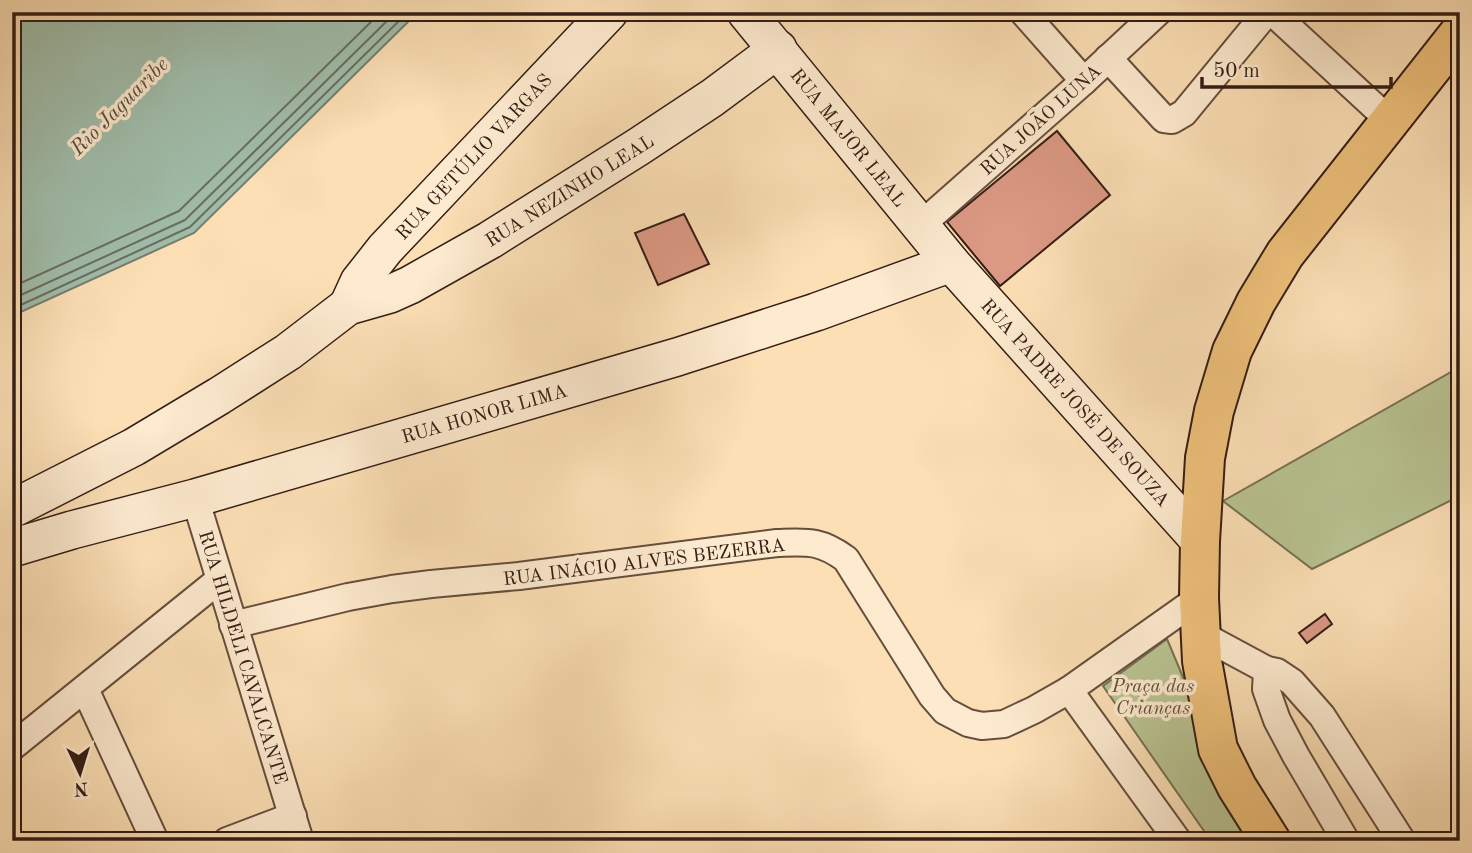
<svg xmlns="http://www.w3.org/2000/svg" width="1472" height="853" font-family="'Old Standard TT',serif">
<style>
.green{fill:#b9c392;stroke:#767054;stroke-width:2}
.water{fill:#a0bdaa;stroke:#757d6e;stroke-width:2}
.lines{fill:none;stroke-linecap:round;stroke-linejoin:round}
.shore{stroke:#6a6d60;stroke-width:2}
.building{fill:#dc9984;stroke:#341d15;stroke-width:2}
.street-casing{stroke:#664e3d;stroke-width:30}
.secondary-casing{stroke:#341d15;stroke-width:40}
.primary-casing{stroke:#341d15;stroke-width:42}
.street{stroke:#fdeacf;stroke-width:26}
.secondary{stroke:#fdeacf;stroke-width:37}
.primary{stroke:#eec07a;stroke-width:38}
.labels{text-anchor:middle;stroke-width:7;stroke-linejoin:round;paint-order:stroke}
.street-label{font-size:19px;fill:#341d15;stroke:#fdeacf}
.park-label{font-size:19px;font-style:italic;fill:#5c4f3a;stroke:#fdeacf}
.water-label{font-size:21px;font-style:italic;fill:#544d42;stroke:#fdeacf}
</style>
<rect width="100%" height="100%" fill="#fcdfb5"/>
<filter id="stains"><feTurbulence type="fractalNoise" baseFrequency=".00286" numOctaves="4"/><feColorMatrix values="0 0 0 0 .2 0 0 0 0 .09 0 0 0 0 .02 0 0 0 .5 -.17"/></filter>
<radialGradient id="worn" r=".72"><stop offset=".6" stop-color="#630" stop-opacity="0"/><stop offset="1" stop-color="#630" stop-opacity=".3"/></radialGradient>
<!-- green -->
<g class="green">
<polygon points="1460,367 1460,496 1312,569 1223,501"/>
<polygon points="1167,639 1235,801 1259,841 1211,841 1103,686"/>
</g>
<!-- water -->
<polygon class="water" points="27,12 418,12 194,233 12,316 12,19"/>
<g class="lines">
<!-- shore -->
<g class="shore">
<polyline points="12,287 179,211 381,12"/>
<polyline points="12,299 185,220 396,12"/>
<polyline points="12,309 190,227 408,12"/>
</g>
</g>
<!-- building -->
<g class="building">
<polygon points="1057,131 1110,195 1000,286 947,222"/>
<polygon points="684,214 709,264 658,285 635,233"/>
<polygon points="1325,614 1332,624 1307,643 1299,633"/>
</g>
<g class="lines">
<!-- street casing -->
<g class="street-casing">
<g id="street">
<polyline points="1023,12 1084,81"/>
<polyline points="1272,12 1389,120"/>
<polyline points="1108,58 1164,119 1172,120 1184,113 1267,12"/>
<polyline points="921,225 1084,81 1158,12"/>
<polyline points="195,498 300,841"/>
<path d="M233 625 348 597 392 589 431 584 519 576 777 543C808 542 820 540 846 559L932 696 945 711 968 723 982 726 1004 724 1034 710 1069 690 1199 598"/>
<polyline points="1200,634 1267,670 1277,672 1292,682 1322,716 1402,841"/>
<polyline points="1267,670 1266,689 1277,720 1296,756 1346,841"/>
<polyline points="85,689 155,841"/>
<polyline points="1069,690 1178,841"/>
<polyline points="12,747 219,580"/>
<polyline points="227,841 293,816"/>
</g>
</g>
<!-- secondary casing -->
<g class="secondary-casing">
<g id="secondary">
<polyline points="746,12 951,263 1200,541"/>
<polyline points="348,306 359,282 385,249 609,12"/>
<polyline points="12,509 134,447 219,396 288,352 348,306 390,294 410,285 490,240 638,147 712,98 778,49"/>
<polyline points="12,548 72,530 195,498 677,357 816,312 951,263"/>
</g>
</g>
<!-- primary casing -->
<g class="primary-casing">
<polyline id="primary" points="1271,841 1237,787 1218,749 1202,661 1199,598 1200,541 1205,458 1214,411 1232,351 1256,302 1285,254 1460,32"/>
</g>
<!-- street -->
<use href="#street" class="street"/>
<!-- secondary -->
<use href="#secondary" class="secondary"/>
<!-- primary -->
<use href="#primary" class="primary"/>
</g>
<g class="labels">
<!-- street labels -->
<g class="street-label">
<text transform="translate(1040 119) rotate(-42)" y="7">RUA JOÃO LUNA</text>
<text transform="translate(849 137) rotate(51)" y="7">RUA MAJOR LEAL</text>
<text transform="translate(473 156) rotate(-47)" y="7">RUA GETÚLIO VARGAS</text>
<text transform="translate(569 190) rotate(-32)" y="7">RUA NEZINHO LEAL</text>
<text transform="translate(1076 402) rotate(48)" y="7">RUA PADRE JOSÉ DE SOUZA</text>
<text transform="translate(484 413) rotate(-16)" y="7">RUA HONOR LIMA</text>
<text transform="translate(644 561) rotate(-7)" y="7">RUA INÁCIO ALVES BEZERRA</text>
<text transform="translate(244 657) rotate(73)" y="7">RUA HILDELI CAVALCANTE</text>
</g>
<!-- park labels -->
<g class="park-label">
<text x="1153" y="692">Praça das<tspan x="1153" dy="22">Crianças</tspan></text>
</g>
<!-- water labels -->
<g class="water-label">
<text transform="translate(119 106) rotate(-45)" y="7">Rio Jaguaribe</text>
</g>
</g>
<!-- margin -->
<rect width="1472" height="853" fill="none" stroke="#fcdfb5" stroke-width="42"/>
<rect x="14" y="14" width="1444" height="825" fill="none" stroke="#341d15" stroke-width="3.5"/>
<rect x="21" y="21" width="1430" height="811" fill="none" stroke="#341d15" stroke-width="2"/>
<!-- north arrow -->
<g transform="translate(80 773) rotate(176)" stroke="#fdeacf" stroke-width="5" paint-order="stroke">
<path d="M0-5L12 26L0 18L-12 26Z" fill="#341d15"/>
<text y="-10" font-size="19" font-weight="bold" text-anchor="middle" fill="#341d15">N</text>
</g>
<!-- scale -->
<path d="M1202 77v10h189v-10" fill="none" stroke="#341d15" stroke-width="3.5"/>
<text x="1213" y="77" font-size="21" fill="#341d15" stroke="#fdeacf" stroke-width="5" paint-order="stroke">50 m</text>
<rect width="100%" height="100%" filter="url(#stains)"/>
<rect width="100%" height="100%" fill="url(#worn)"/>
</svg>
